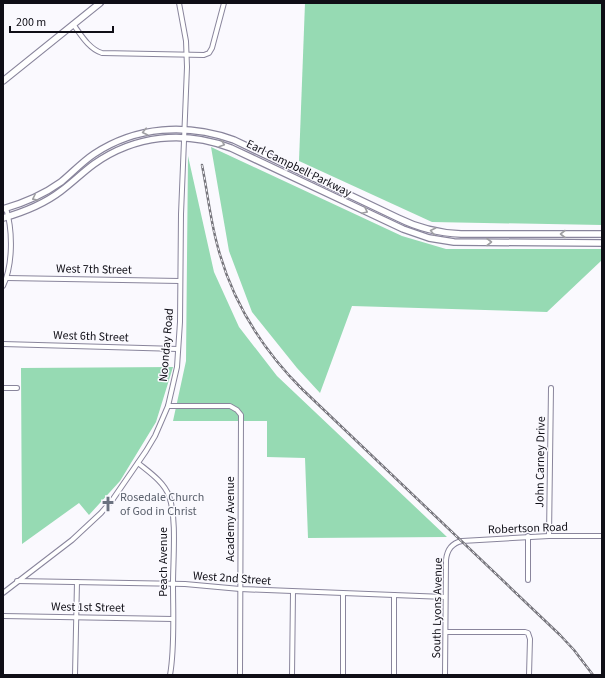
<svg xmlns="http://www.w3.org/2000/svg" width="605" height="678" font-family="'Source Sans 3',sans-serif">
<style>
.green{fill:#96dab3}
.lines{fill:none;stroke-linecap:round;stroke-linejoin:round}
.minor-casing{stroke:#89859c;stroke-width:6}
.major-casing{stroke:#89859c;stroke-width:8}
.minor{stroke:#fff;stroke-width:4}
.major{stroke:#fff;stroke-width:5.5}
.rail-casing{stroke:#76757c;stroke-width:2.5}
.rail{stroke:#faf9fe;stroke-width:1;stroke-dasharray:3;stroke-linecap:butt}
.oneway{stroke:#9f9fa2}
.labels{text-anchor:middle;stroke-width:3;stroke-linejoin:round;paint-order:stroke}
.street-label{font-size:12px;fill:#0f0e16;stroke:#faf9fe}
.worship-label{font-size:12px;fill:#5b616d;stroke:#faf9fe;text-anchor:start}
</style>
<rect width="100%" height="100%" fill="#faf9fe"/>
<!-- green -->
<g class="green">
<polygon points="305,3 602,3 602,225 432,222 299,161"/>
<polygon points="211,147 402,236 446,249 602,249 602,260 547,312 352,306 320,393 297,368 252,312 229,251"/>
<polygon points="188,156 214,272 239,327 277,376 447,537 308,538 305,458 267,457 267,421 173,421 186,361"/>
<polygon points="173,367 156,422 120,481 89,515 79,503 22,544 21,368"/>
</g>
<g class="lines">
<!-- minor casing -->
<g class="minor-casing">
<g id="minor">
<path d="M73 24C81 35 89 49 102 53L204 55 209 53 212 48 224 3"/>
<polyline points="7,278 180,281"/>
<path d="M3 286C13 265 13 231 6 208"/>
<polyline points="3,344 178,349"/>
<polyline points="3,388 17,388"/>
<polyline points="168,406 230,406 237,410 241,415 240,675"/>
<path d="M138 463C149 472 164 482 169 496 177 518 173 559 173 584 173 612 175 648 170 675"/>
<polyline points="549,536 551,388"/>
<polyline points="528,580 528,536"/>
<polyline points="17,581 185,584 240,589 445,597"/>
<polyline points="3,593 72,540 101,513 113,499 146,451 155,436 168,406 177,367 180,322 181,214 187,67 186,41 179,3"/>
<polyline points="3,616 173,619"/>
<polyline points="446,632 525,632 528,633 530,639 529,675"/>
<polyline points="75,675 77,582"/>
<polyline points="292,675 293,592"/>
<polyline points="343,675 343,594"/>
<polyline points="394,675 394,595"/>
<path d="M445 675 446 560C447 550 452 543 462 541L549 536H602"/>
</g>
</g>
<!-- major casing -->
<g class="major-casing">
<g id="major">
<polyline points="3,81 100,3"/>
<path d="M3 209C24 203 43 195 61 182 72 173 82 162 94 154 136 126 187 123 234 140L398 218C418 228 439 233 461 234H602"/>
<path d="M3 218C24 212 44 204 61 191 73 182 83 172 94 164 135 135 184 130 231 148L403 229 429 238 454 242 602 243"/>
</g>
</g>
<!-- minor -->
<use href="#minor" class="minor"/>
<!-- major -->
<use href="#major" class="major"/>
<!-- rail casing -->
<g class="rail-casing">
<path id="rail" d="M202 165C207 190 210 216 216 240 230 298 261 348 302 389L560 635 574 650 593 675"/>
</g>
<!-- rail -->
<use href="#rail" class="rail"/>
</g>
<!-- one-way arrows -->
<defs><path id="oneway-chevron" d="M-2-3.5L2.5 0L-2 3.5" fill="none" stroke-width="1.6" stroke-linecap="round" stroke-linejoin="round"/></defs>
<g class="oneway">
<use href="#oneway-chevron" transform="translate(145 132) rotate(167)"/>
<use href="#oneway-chevron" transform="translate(222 144) rotate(18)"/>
<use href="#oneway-chevron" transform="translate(35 198) rotate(153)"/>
<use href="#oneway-chevron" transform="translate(365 211) rotate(25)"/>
<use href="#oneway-chevron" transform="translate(433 231) rotate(-168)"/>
<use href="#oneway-chevron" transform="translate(563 234) rotate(180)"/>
<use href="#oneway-chevron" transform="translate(489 242)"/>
</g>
<!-- icons -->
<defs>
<g id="church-bare" transform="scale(1.2)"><path d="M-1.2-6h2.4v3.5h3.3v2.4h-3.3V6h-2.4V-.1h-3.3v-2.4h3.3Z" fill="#6b7280" stroke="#faf9fe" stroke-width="2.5" paint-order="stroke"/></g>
</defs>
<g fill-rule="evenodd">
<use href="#church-bare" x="108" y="504"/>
</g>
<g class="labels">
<!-- street labels -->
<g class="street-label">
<text transform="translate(299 168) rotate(26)" y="4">Earl Campbell Parkway</text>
<text transform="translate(94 269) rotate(1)" y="4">West 7th Street</text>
<text transform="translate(91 336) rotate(2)" y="4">West 6th Street</text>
<text transform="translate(166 345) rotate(-85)" y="4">Noonday Road</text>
<text transform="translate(540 462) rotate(-89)" y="4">John Carney Drive</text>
<text transform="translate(230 519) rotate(-90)" y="4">Academy Avenue</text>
<text transform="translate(528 528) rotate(-2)" y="4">Robertson Road</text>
<text transform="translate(163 562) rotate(-90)" y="4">Peach Avenue</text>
<text transform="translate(232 578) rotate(4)" y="4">West 2nd Street</text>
<text transform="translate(88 607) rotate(1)" y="4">West 1st Street</text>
<text transform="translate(437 608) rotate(-89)" y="4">South Lyons Avenue</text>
</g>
<!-- worship labels -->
<g class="worship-label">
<text x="120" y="501">Rosedale Church<tspan x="120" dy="14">of God in Christ</tspan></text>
</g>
</g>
<!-- border -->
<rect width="605" height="678" fill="none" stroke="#0f0e16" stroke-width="8"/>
<!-- scale -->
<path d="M10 26v6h103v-6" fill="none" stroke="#0f0e16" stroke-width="2"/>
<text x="16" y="26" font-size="12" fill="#0f0e16" stroke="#faf9fe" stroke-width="3" paint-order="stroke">200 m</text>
</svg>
